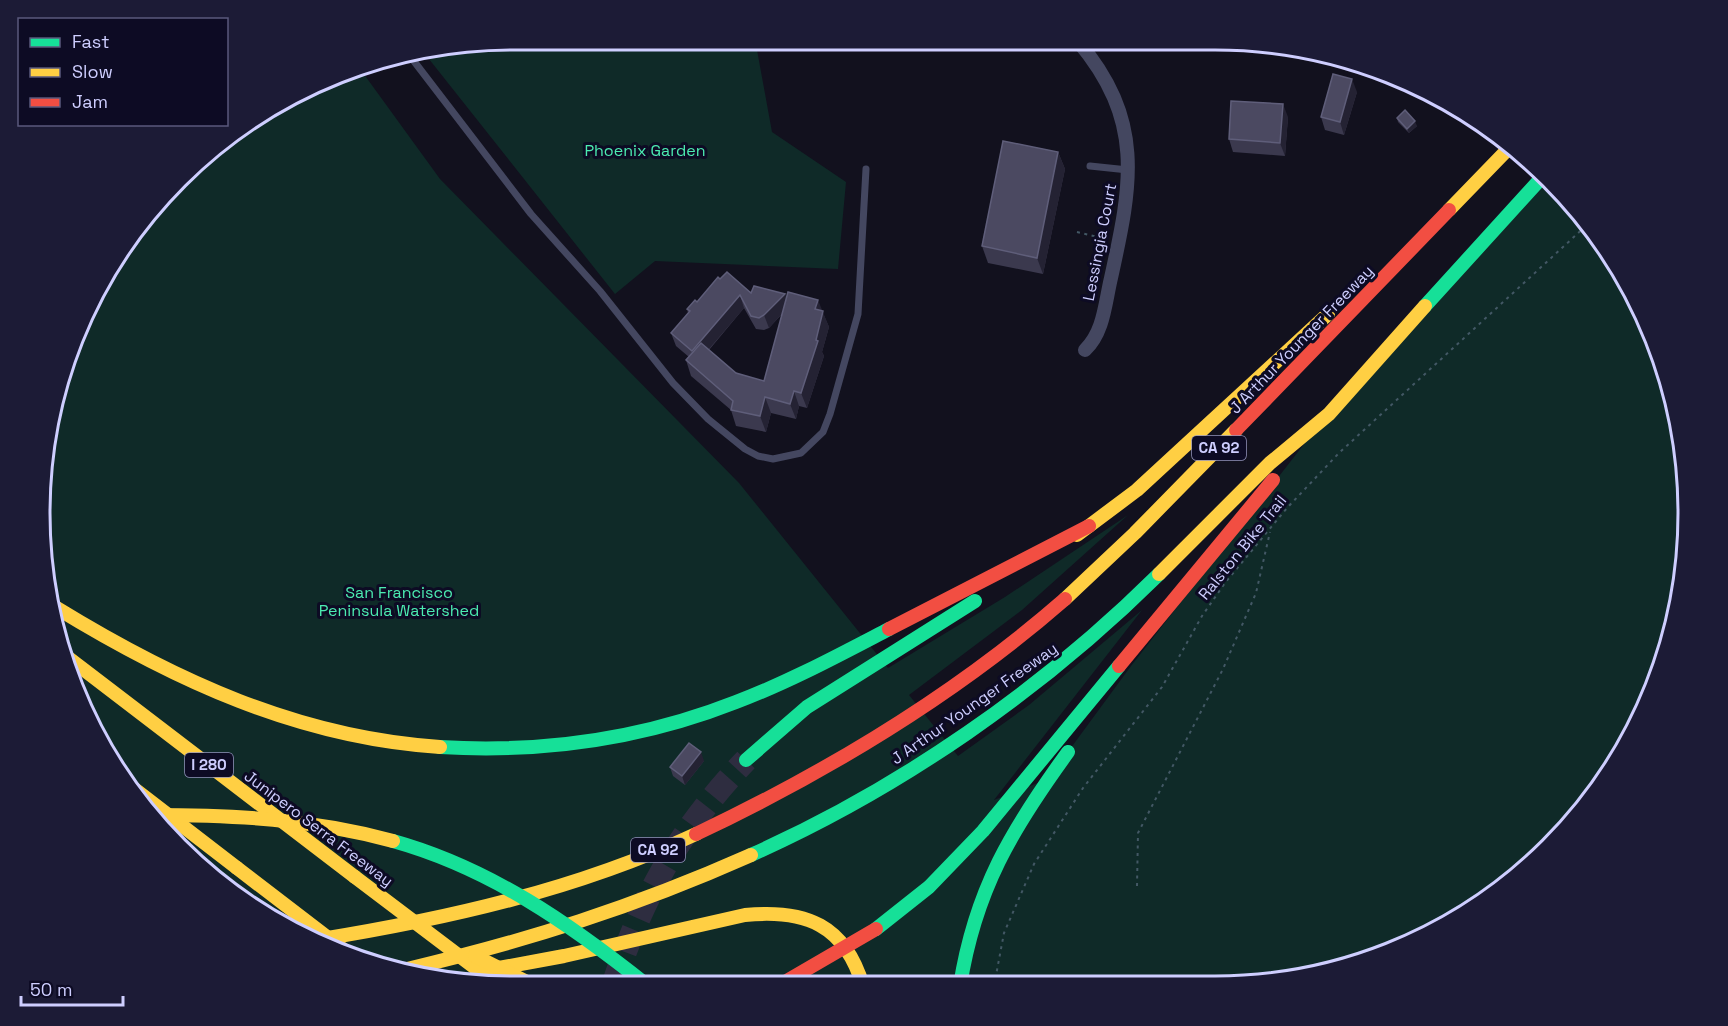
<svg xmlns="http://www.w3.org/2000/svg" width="1728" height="1026" font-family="'Space Grotesk',sans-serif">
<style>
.green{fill:#0f2a28}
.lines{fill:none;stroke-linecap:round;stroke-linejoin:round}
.highway-tunnel{stroke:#2e2d40;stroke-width:24;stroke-dasharray:24 12;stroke-linecap:butt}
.path{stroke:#435865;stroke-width:2;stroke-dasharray:3 4.5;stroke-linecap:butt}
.lane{stroke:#444760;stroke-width:7}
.street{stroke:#444760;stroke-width:14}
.fast{stroke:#16e098;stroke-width:14}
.slow{stroke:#ffcf43;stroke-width:14}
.jam{stroke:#f24e42;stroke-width:14}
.fast-bridge{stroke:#16e098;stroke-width:14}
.slow-bridge{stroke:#ffcf43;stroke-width:14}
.jam-bridge{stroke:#f24e42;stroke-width:14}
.wall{fill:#3b394e;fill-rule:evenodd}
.shaded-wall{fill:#242233}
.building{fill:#4b4961;stroke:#5f5e7a;stroke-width:1.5}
.labels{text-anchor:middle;stroke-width:6;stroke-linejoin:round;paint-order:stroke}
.shield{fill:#0d0b24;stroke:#9494bd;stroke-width:1.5}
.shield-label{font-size:15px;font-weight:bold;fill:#ceceff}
.park-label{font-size:16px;fill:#4cecb1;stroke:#0d0b24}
.street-label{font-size:16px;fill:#ceceff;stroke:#0d0b24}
.rim{fill:none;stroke:#ceceff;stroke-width:3}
</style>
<rect width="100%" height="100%" fill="#12111e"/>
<!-- green -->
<g class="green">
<polygon points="513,39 755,39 772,132 846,182 838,269 655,261 615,294 425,54"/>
<polygon points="358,66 440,179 739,483 888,668 1005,597 1128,515 1022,610 909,695 958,756 1029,705 1142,610 994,800 1048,779 1131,666 1319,425 1550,178 1609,250 1653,332 1680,421 1689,513 1680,606 1653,695 1609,777 1528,869 1452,924 1338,971 1246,986 482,986 360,962 249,907 137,801 64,666 39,513 64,361 119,249 225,137"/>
</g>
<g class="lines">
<!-- highway-tunnel -->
<path class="highway-tunnel" d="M613 986C642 896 680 829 746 760"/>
<!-- path -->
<g class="path">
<polyline points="1586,225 1594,231"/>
<polyline points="1077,232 1106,239"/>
<polyline points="1137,886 1138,833 1223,669 1256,593 1270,532"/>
<polyline points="994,986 1004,933 1034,864 1083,788 1162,687 1202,616 1225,583 1287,508 1339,453 1588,224"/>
</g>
<!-- lane -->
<g class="lane">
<polyline points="410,56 531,214 600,291 673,383 708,419 745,449 758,456 773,459 801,453 823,432 830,414 858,314 866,169"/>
<polyline points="1090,166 1128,170"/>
</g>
<!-- street -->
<path class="street" d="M1077 40C1145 120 1132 183 1111 278 1105 303 1104 332 1085 350"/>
<!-- fast -->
<g class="fast">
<polyline points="1425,306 1545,174"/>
<path d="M440 747C541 753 642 739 736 702 789 682 839 655 889 629"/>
<polyline points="746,760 807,707 975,601"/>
<path d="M751 855C901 788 1042 690 1159 574"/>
<polyline points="876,929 929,887 983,831 1119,666"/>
<path d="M960 986C975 890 1012 829 1068 752"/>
</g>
<!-- slow -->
<g class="slow">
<polyline points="1449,210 1511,146"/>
<polyline points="1077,535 1137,490 1328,314"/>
<polyline points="1159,574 1270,463 1329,414 1425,306"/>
<polyline points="1065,599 1135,533 1236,430"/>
<path d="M55 607C174 680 299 738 440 747"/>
<polyline points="62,653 355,877"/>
<polyline points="128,784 237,868"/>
<path d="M316 940C446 919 576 890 696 834"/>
<path d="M403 970C527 941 634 907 751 855"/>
<path d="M488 970 564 956 745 915C806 909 845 925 863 986"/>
</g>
<!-- jam -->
<g class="jam">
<polyline points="1236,430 1449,210"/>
<polyline points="889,629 1089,526"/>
<polyline points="1119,666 1273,480"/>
<path d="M696 834C829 771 954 696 1065 599"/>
</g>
<!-- fast-bridge -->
<path class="fast-bridge" d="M393 841C490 868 570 924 648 986"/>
<!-- slow-bridge -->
<g class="slow-bridge">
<path d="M151 815C234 815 313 819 393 841"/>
<polyline points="237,868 357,960"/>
<polyline points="355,877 499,986"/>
<polyline points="475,956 535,986"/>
</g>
<!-- jam-bridge -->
<polyline class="jam-bridge" points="778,986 876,929"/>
</g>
<!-- wall -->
<g class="wall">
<polygon points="1357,92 1344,135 1325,130 1321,117"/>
<polygon points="1288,117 1285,156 1233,152 1229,139"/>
<polygon points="1397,118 1417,126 1409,133 1398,122"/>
<polygon points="1058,152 1065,169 1043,274 988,263 982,246"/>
<path d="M720 279 751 293 785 294 786 298 822 311 829 327 822 352 824 356 807 408 799 406 796 419 771 413 766 432 736 426 731 410 691 376 686 360 689 357 676 346 671 333 688 313 687 309 697 302ZM744 308 756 329 764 330 769 328 782 314 764 381 736 373 709 350Z"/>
<polygon points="704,761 685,785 673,776 670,767"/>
</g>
<!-- shaded-wall -->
<g class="shaded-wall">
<polygon points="1352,79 1357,92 1344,135 1340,122"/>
<polygon points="1283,104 1288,117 1285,156 1280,143"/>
<polygon points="1415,121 1417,126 1409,133 1407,129"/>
<polygon points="1058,152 1065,169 1043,274 1037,258"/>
<polygon points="785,294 789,306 769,328 764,315"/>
<polygon points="740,295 744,308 697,363 692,351"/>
<polygon points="818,300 829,327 822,352 824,356 807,408 801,393 816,340 815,309"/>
<polygon points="794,391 799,406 796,419 790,404"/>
<polygon points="765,397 771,413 766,432 760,416"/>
<polygon points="701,752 704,761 685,785 682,776"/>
</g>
<!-- building -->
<g class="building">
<polygon points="1333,74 1352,79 1340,122 1321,117"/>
<polygon points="1231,101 1283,104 1280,143 1229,139"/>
<polygon points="1405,110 1415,121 1407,129 1397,118"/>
<polygon points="1003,141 1058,152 1037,258 982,246"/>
<polygon points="727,272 751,293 754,286 785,294 764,315 759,318 751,316 740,295 692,351 671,333 690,311 687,309 695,300 697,302 718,277 720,279"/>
<polygon points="788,292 818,300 815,309 823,311 816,340 818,341 801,393 794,391 790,404 765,397 760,416 731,410 733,401 686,360 701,343 736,373 764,381"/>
<polygon points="689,743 701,752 682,776 670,767"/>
</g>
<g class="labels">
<!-- shield labels -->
<g class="shield">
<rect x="1192" y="436" width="54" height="24" rx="4.5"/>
<rect x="185" y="753" width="48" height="24" rx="4.5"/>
<rect x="631" y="838" width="54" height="24" rx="4.5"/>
</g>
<g class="shield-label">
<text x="1219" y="453">CA 92</text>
<text x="209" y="770">I 280</text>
<text x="658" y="855">CA 92</text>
</g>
<!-- park labels -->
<g class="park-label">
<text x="645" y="156">Phoenix Garden</text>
<text x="399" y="598">San Francisco<tspan x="399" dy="18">Peninsula Watershed</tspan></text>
</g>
<!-- street labels -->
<g class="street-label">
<text transform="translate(1099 242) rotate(-79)" y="6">Lessingia Court</text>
<text transform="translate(1301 339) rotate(-46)" y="6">J Arthur Younger Freeway</text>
<text transform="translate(1242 547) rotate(-51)" y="6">Ralston Bike Trail</text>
<text transform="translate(974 703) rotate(-35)" y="6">J Arthur Younger Freeway</text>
<text transform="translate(319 828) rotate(37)" y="6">Junipero Serra Freeway</text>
</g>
</g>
<!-- crop -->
<path d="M0 0H1728V1026H0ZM513 50H1215A463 463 0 0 1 1678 513V513A463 463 0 0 1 1215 976H513A463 463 0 0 1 50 513V513A463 463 0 0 1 513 50Z" fill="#1c1b36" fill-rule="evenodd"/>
<path class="rim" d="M513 50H1215A463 463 0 0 1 1678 513V513A463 463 0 0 1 1215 976H513A463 463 0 0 1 50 513V513A463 463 0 0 1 513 50Z"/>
<!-- legend -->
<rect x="18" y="18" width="210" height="108" fill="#0d0b24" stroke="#5a597c" stroke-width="1.5"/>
<rect x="30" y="38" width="30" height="9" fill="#16e098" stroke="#5a597c" stroke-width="1.5"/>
<text x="72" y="48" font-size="18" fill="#ceceff">Fast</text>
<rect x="30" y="68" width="30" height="9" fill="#ffcf43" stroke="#5a597c" stroke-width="1.5"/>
<text x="72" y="78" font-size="18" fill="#ceceff">Slow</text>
<rect x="30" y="98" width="30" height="9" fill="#f24e42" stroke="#5a597c" stroke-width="1.5"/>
<text x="72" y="108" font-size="18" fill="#ceceff">Jam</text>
<!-- scale -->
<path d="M21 996v9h102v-9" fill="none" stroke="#ceceff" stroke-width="3"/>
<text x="30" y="996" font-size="18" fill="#ceceff" stroke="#0d0b24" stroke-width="4.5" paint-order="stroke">50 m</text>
</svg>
